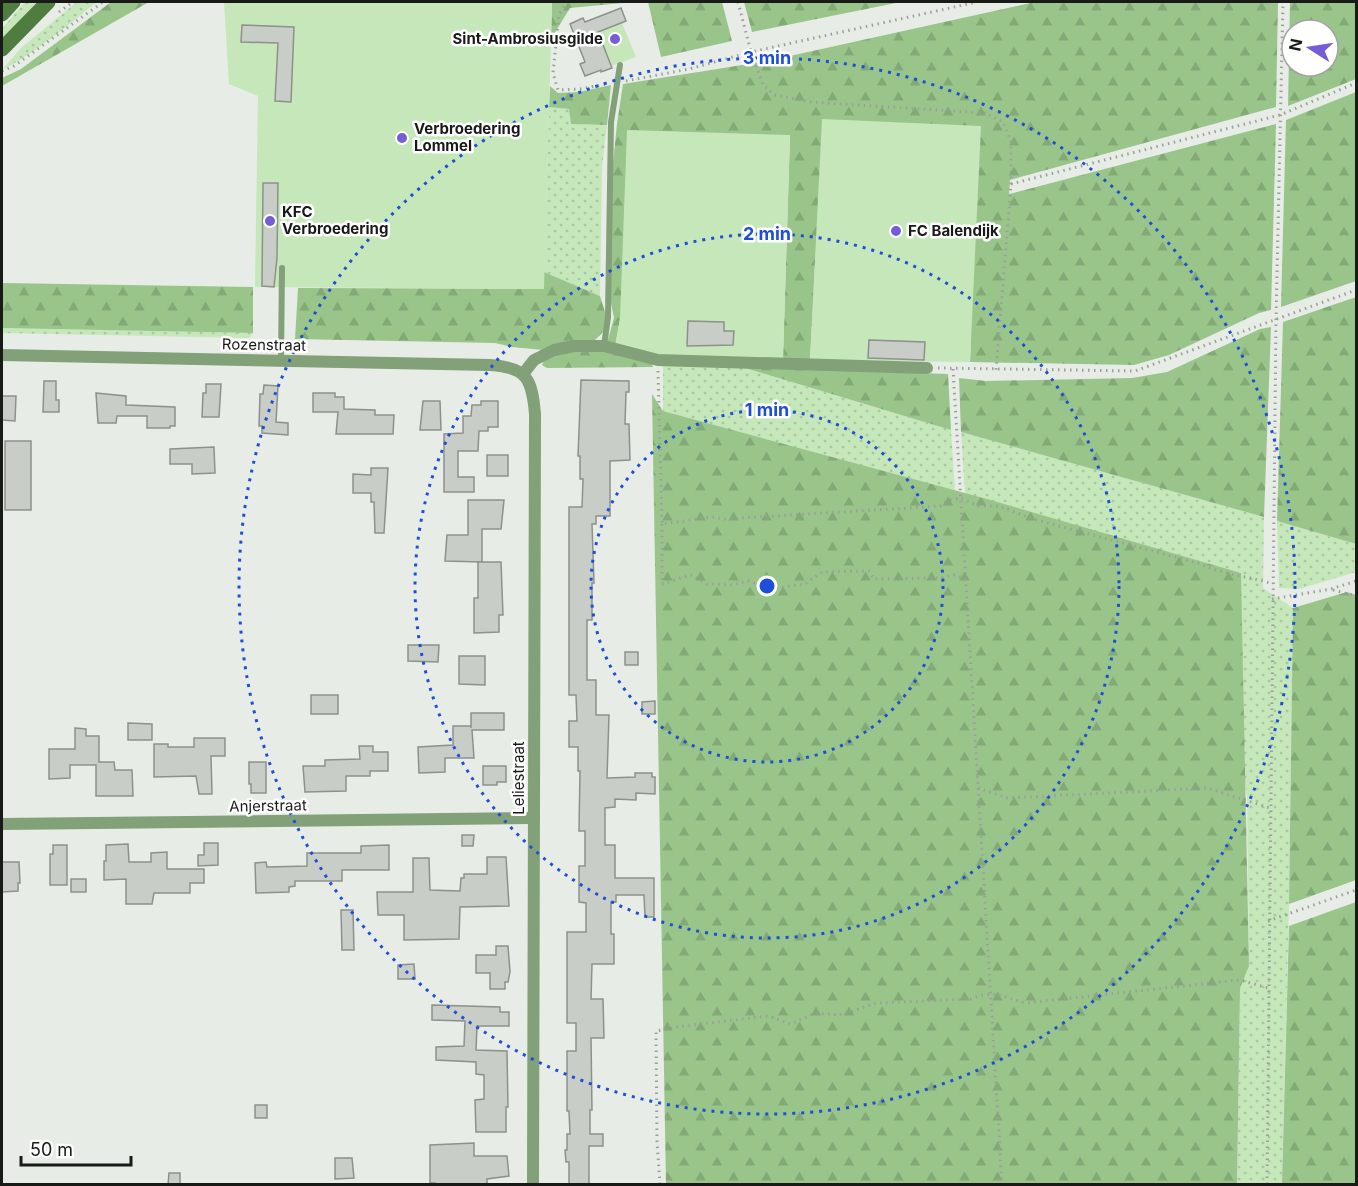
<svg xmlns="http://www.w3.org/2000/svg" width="1358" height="1186" font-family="Inter,sans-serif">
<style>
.grass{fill:url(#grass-dots)}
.forest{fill:url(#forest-firs);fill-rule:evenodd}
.park{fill:#c5e7ba}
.building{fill:#c9cdc8;stroke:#8d918b;stroke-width:1.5}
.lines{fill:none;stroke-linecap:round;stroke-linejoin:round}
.path{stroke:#9b9f9a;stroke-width:3;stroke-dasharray:1.5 4.5;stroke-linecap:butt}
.lane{stroke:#82a178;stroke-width:6}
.street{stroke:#82a178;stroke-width:12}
.secondary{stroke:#4f7c3f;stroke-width:15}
.ring{fill:none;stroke:#1d4ed8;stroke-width:3;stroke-dasharray:3 6}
.poi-dot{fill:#745dd7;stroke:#fff;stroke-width:2}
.labels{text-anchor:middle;stroke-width:5;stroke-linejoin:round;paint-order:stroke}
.poi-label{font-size:15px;font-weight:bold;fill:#181a18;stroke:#fff;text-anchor:start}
.street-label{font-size:15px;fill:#181a18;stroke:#fff}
.centre{fill:#1d4ed8;stroke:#fff;stroke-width:3}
.ring-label{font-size:18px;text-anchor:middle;font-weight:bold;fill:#1d4ed8;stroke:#fff;stroke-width:5;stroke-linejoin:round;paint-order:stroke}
</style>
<defs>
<pattern id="grass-dots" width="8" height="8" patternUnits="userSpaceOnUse" patternTransform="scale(1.5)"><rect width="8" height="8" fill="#c5e7ba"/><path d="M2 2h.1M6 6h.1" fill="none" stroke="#a8c69f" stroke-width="1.8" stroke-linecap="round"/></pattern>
<pattern id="forest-firs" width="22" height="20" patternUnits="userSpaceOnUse" patternTransform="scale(1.5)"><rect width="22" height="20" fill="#99c58b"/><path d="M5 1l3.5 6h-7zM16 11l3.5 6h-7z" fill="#83a977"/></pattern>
</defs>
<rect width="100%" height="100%" fill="#e7ece6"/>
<!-- grass -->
<g class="grass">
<polygon points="25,2 37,2 2,40 2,29"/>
<path d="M77 2H97C67 26 36 52 2 70L22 47Z"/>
<polygon points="549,107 570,109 571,124 607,125 602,166 600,296 544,272"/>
<polygon points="2,328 253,333 249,338 2,333"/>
<polygon points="663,364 742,367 951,430 955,491 663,411"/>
<polygon points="961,432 1264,517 1263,588 1293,608 1289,904 1282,1184 1237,1184 1240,988 1249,966 1247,796 1244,776 987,499 965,494"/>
<polygon points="1277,521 1356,544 1356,572 1299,589 1279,588"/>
</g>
<!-- forest -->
<g class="forest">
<polygon points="111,2 149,2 2,86 2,78 21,69"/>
<polygon points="552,2 633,2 570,8 551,39"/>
<polygon points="648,2 722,2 732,41 661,57"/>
<polygon points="744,2 901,2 752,32"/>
<polygon points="1035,2 1278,2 1276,107 1010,180 1009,194 1276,124 1271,310 1259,313 1169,355 1134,365 970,362 971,340 823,119 810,360 783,359 790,136 620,319 615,347 607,343 614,318 608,287 609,203 617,124 623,84 767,61"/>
<path d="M1290 2H1356V79L1288 106ZM1292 30H1328V66H1292Z"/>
<polygon points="611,85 607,125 571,124 569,109 549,107 550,86 558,93 579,92"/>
<polygon points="1356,92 1356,281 1281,307 1286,120"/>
<polygon points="544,272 600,296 606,315 605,330 593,342 543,350 512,347 495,343 295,339 298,288 543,289"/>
<polygon points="2,283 253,287 253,333 2,328"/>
<polygon points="1356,297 1356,544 1277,521 1283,322"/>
<polygon points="1271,327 1264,517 961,432 959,378 986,381 1132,378 1167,372 1260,329"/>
<polygon points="573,350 607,352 651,362 653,367 547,368 542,365 546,357"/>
<polygon points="742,367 948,374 951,430"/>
<polygon points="652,394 663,411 987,499 1241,573 1249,966 1240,988 1237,1184 666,1184"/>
<polygon points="1347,592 1356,595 1356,880 1289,904 1293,608"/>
<polygon points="1356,902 1356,1184 1282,1184 1289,926"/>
</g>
<!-- park -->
<g class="park">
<polygon points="224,2 552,2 544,289 255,287 258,96 229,84"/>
<polygon points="622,23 636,57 611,66 598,32"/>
<polygon points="822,119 981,126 970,362 810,360"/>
<polygon points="627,130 790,135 783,359 656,356 615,347 620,319"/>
</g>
<!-- building -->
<g class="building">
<polygon points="621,8 626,21 598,32 612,68 601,72 601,70 585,76 580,64 585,62 570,24 583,18 585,22"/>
<polygon points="242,25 294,27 291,102 275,101 278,43 241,42"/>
<polygon points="263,183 278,183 277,258 274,287 262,286"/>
<polygon points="688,321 724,322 724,331 734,331 733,345 687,346"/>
<polygon points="869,340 925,342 924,360 868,358"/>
<polygon points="581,380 629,381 629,392 626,392 625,424 629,424 630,460 610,461 610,516 596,516 596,524 592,524 594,583 592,583 592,620 587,620 587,680 596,680 596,715 609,715 607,778 635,777 635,773 652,773 652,777 655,777 655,794 636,793 636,800 615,799 615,807 605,808 605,845 615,845 615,878 654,878 654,917 645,917 644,895 616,895 616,902 611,902 611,934 614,934 614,964 592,964 591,999 603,999 604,1038 591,1038 592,1110 590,1110 590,1134 603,1134 603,1146 589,1146 589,1185 569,1185 569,1162 566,1162 565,1150 567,1150 567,1134 570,1134 569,1111 567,1111 567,1051 576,1051 576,1023 567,1023 567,932 586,932 586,903 579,902 579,866 585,866 585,831 579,831 580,771 578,771 578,747 569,747 569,721 577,721 576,695 569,695 569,507 582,507 583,479 580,479 580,456 578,456"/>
<polygon points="44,381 56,381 56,400 59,400 59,412 43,412"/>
<polygon points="206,384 221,384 219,417 202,417 203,393 206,393"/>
<polygon points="264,385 278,386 276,422 288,423 288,435 262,433 262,426 259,426 260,394 263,394"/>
<polygon points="96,393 126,396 126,405 175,407 175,426 170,426 170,428 147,428 147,416 117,416 116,423 98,423"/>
<polygon points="313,393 335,393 335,397 344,397 344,409 375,410 375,415 394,415 393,434 336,434 338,412 313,412"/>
<polygon points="2,396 16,396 15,421 2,420"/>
<polygon points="423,401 440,401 441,430 420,430"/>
<polygon points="481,401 498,401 498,427 488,427 488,431 479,431 478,451 458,451 458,477 474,477 474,492 444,492 444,434 463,433 463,416 471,416 472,405 481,405"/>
<rect x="5" y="441" width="26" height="69"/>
<polygon points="214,447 215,473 192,474 192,464 170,464 170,449"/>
<rect x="487" y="455" width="21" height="21"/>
<polygon points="371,468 388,468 384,533 375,533 374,502 371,502 371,493 353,493 353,474 371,475"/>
<polygon points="468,500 504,500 501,529 482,529 482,562 445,561 447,535 468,535"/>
<polygon points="478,562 501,562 503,615 499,615 499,632 474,633 474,598 478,598"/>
<polygon points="408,645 439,645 438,662 408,661"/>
<rect x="625" y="652" width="13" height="13"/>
<polygon points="459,656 485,656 485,685 459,684"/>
<rect x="311" y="695" width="27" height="19"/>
<polygon points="655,701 655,714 642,714 642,702"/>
<polygon points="471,713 504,713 504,730 472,730 474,758 445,758 445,772 419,773 418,747 453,745 453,726 471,726 471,728"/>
<polygon points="128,723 152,724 152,740 128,740"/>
<polygon points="75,728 86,729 86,736 99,736 99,762 114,762 115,770 132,770 133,796 96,796 96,765 70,765 70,778 49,779 49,749 75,749"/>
<polygon points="194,738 225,738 225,756 211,756 212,794 199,794 196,776 154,777 154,744 168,744 168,747 194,747"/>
<polygon points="359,746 373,746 373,752 388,752 388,771 370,771 370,776 346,776 346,791 305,792 303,766 325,766 325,760 360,759"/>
<polygon points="249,762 266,762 266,793 251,793 251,784 249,784"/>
<polygon points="483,766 506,766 506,782 497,782 497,785 483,785"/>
<polygon points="462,835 474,835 473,846 462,846"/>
<polygon points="204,843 218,843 218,865 198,866 198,855 204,855"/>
<polygon points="128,844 129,862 151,862 151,853 167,852 167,869 204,869 204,883 190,883 190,893 154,893 152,904 126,904 126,879 104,880 104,861 106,861 106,845"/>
<polygon points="53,845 67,845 67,885 50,885 50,854 53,854"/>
<polygon points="389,845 389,870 342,870 342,881 295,881 295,886 289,887 289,892 256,893 255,863 266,862 267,867 307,866 307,853 361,853 361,846"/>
<polygon points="487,857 506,857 509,906 460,907 459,939 404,940 404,915 378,915 377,892 413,892 413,858 429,858 430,890 460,891 461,878 464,878 464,874 487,874"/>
<polygon points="2,862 19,862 20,883 18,883 18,891 2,892"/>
<rect x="71" y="879" width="15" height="13"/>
<polygon points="341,910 353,910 354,950 342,950"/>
<polygon points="496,946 508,946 510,972 508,982 505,982 505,989 490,989 490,973 476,973 476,955 496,955"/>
<polygon points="414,964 415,979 398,979 398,965"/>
<polygon points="432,1005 500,1007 500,1012 509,1012 509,1026 477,1026 476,1050 507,1051 508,1107 506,1107 506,1132 476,1132 475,1100 484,1099 484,1075 476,1074 476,1062 436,1060 436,1047 464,1046 465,1021 432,1020"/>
<rect x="255" y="1105" width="12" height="13"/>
<polygon points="474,1143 474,1156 507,1156 509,1176 487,1179 487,1185 435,1185 435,1183 430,1183 430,1145"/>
<polygon points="335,1158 352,1158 354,1178 335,1179"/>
<polygon points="169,1173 180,1173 180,1185 168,1185"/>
</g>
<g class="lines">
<!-- path -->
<g class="path">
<polyline points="568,2 559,14 553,73 558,90 580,89 607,84"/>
<polyline points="738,2 751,52 763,85 775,95 810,102 985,113 1003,122 1011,141 1011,184 996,370"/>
<polyline points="59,12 73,2"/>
<polyline points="2,71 14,66 103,2"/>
<polyline points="626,81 689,69 751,52 977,2"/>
<polyline points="1011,184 1280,115 1356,83"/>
<polyline points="938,368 1135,371 1356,290"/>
<polyline points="953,369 1002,1184"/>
<path d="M658 371 662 524 712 517 725 519 940 506 948 500 961 498 978 506H999L1033 519 1201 564C1223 575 1249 576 1273 584"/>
<polyline points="662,524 662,584 691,575 707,584 731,585 748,581 771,589 805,584 822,572 869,571 874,579 941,578 954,575 966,579"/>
<polyline points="1333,590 1356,596"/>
<polyline points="1272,599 1331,589 1356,581"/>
<polyline points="978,788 1008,798 1207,788 1270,808"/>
<polyline points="1268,921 1356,890"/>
<path d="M660 1184 657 1142 656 1031 684 1026 768 1016 791 1024 815 1013 840 1015 877 1003 971 999C992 989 1004 997 1025 1003L1240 980 1268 988"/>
<polyline points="1267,1184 1276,319 1283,2"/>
</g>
<!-- lane -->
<g class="lane">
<polyline points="604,346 608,317 611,122 620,65"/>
<polyline points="281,360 282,268"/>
</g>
<!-- street -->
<g class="street">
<path d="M2 355 490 365C527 367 532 379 535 414L533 1184"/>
<polyline points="523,374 534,360 554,350 574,346 604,346 658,360 927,368"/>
<polyline points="2,824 534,818"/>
</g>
<!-- secondary -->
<g class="secondary">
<polyline points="2,14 13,2"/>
<polyline points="2,49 48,2"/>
</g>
</g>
<!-- distance rings -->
<g class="ring">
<circle cx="767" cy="586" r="176"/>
<circle cx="767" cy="586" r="352"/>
<circle cx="767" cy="586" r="528"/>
</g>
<!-- markers -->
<g class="poi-dot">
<circle cx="615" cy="39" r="6"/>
<circle cx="402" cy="138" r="6"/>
<circle cx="270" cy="221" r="6"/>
<circle cx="896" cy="231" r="6"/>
</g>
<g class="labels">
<!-- poi labels -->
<g class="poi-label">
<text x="603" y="44" text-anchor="end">Sint-Ambrosiusgilde</text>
<text x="414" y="134">Verbroedering<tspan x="414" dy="17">Lommel</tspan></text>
<text x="282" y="217">KFC<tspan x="282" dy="17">Verbroedering</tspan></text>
<text x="908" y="236">FC Balendijk</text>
</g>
<!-- street labels -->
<g class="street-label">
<text transform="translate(264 345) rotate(1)" y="5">Rozenstraat</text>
<text transform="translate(519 778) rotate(-90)" y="5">Leliestraat</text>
<text transform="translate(268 806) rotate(-1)" y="5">Anjerstraat</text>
</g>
</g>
<circle cx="767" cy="586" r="9" class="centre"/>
<g class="ring-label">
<text x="767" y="64">3 min</text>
<text x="767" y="240">2 min</text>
<text x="767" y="416">1 min</text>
</g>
<!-- border -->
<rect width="1358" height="1186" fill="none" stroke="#181a18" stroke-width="6"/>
<!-- north arrow -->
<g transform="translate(1310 48) rotate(282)"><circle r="28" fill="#ffffff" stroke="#a3a3a3" stroke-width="1.5"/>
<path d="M0-4.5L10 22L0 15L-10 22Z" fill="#745dd7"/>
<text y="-9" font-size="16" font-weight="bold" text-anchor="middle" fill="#181a18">N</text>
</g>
<!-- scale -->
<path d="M21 1156v9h110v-9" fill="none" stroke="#181a18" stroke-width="3"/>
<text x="30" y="1156" font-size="18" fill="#181a18" stroke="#ffffff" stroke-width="4.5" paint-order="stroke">50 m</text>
</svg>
